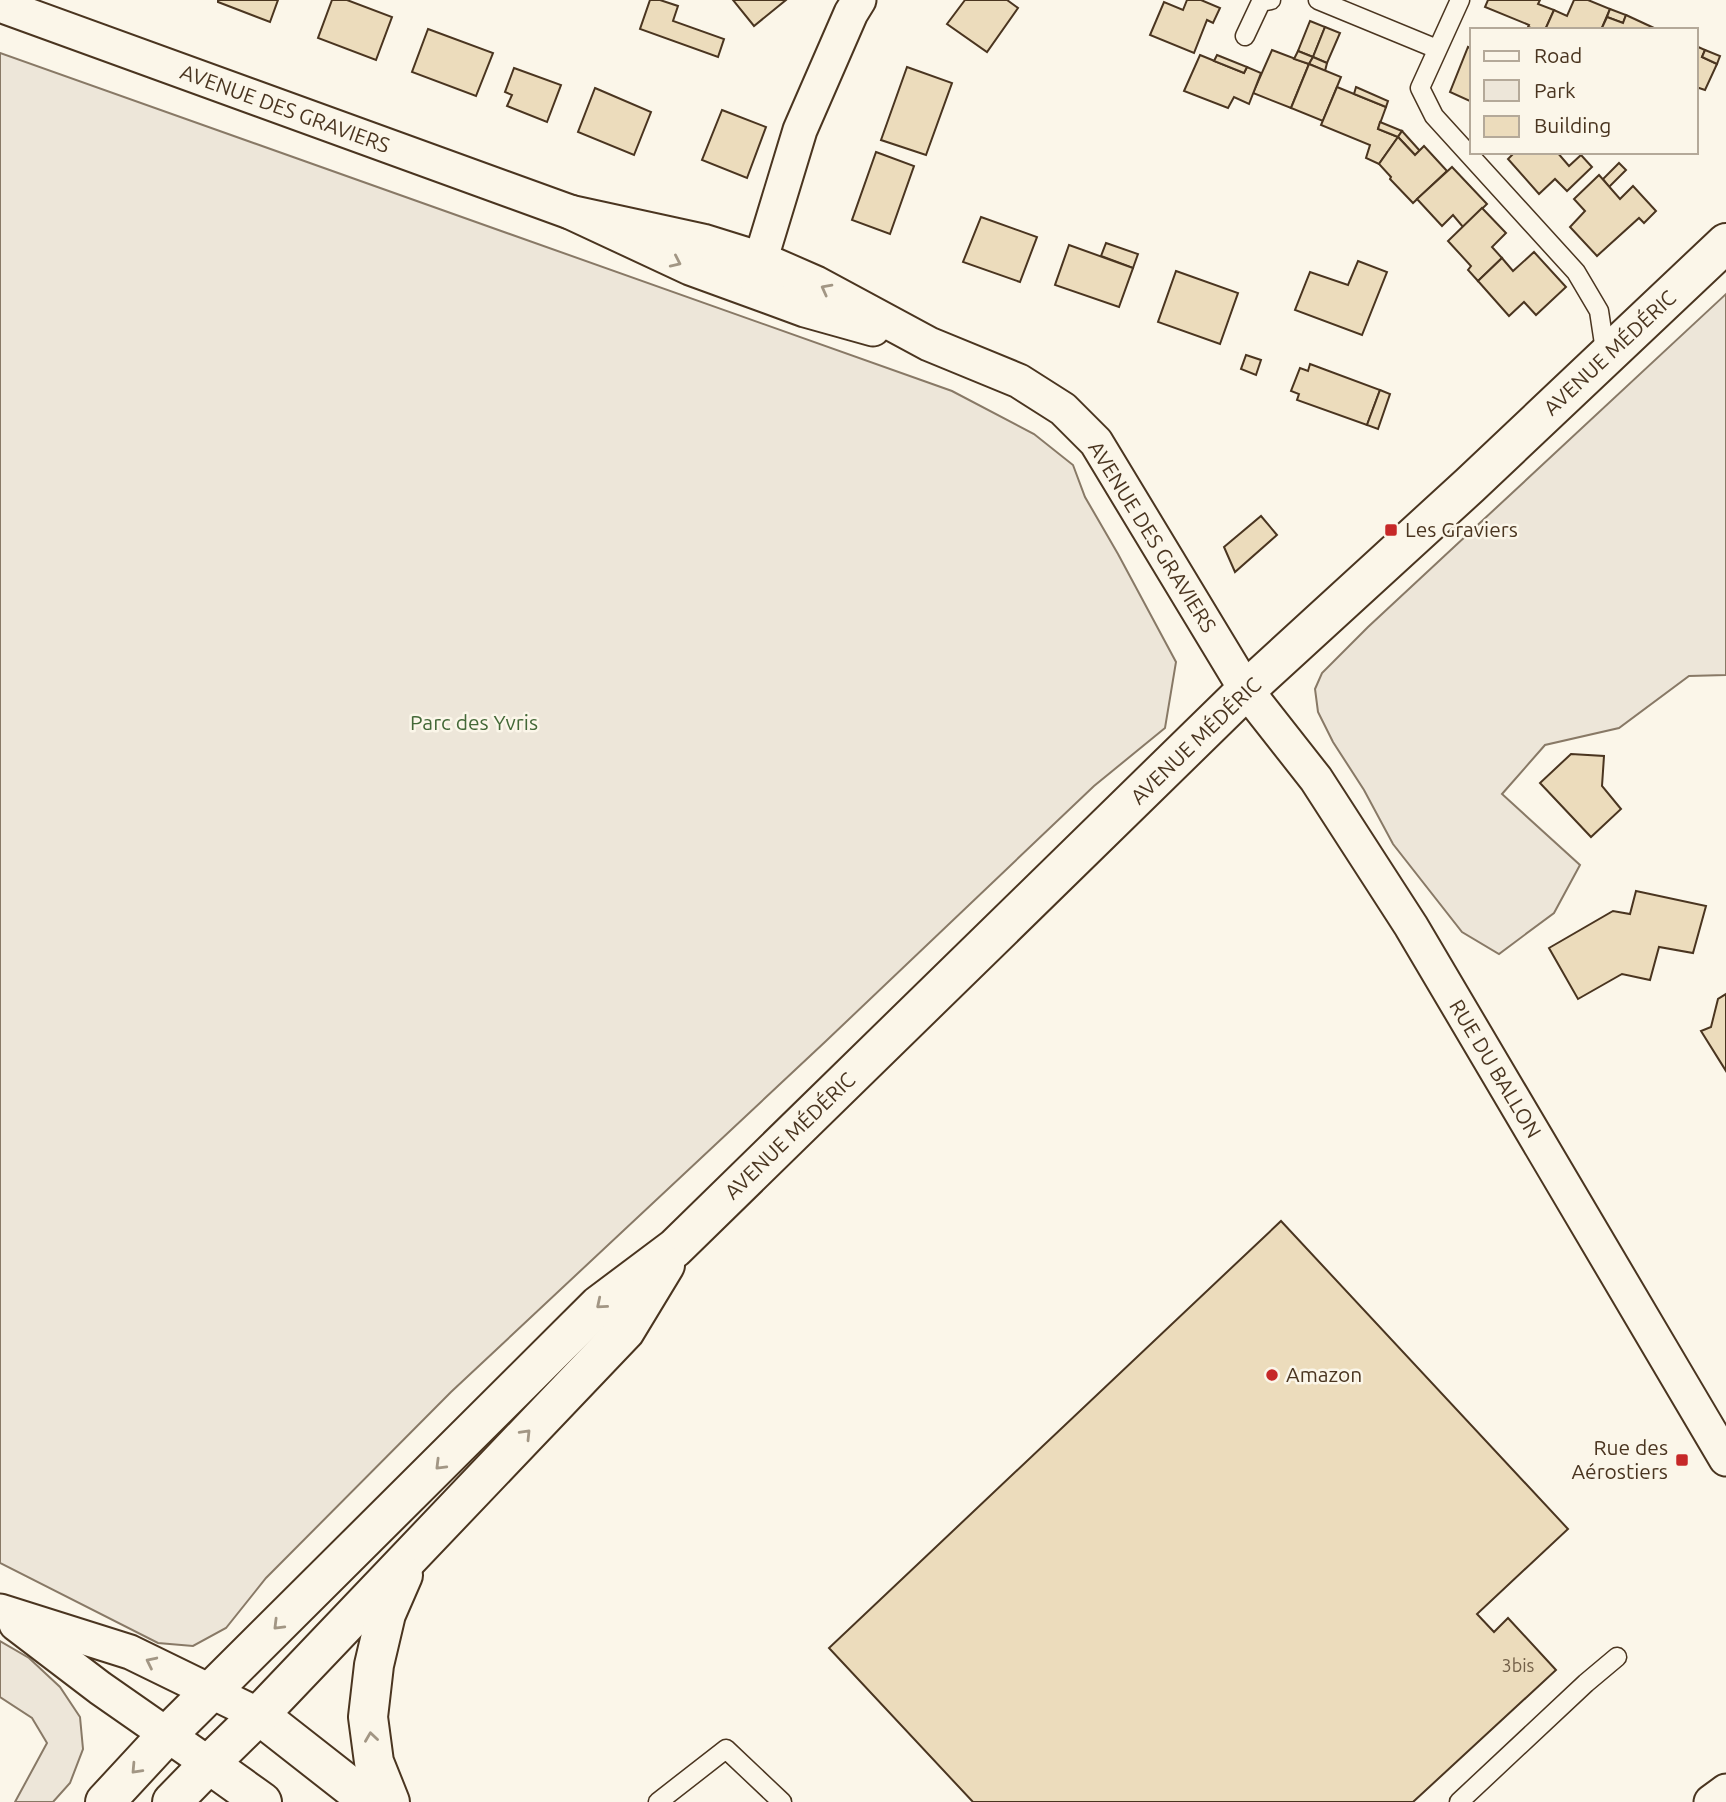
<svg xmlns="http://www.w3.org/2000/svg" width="1726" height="1802" font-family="Ubuntu,sans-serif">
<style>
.green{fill:#ede6d9;stroke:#887966;stroke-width:2}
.building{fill:#ecdcbc;stroke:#4a3520;stroke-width:2}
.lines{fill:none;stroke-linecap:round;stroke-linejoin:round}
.service-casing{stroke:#4a3520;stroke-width:21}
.minor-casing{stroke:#4a3520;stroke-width:37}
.secondary-casing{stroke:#4a3520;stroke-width:42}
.service{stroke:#fbf6e9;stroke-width:18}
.minor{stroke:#fbf6e9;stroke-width:33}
.secondary{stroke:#fbf6e9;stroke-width:38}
.oneway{stroke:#a29684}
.poi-dot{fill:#c62828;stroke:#fbf6e9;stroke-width:2.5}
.labels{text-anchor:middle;stroke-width:5;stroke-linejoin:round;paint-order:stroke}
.number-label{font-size:18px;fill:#725f47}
.street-label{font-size:21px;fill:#4a3520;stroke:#fbf6e9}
.poi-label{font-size:21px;fill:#4a3520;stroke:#fbf6e9;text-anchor:start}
.park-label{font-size:21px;fill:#436837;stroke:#fbf6e9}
</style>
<rect width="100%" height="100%" fill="#fbf6e9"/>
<!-- green -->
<g class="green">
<polygon points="0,53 952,391 1034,434 1073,465 1085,497 1118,554 1176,662 1165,728 1094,786 826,1041 451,1392 266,1578 226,1628 193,1646 158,1643 0,1563"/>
<polygon points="1726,294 1726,675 1689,676 1619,728 1545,745 1502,794 1580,865 1554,913 1499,954 1462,932 1393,844 1364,790 1333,742 1318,712 1315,689 1322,673 1368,627"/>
<polygon points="0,1641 29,1658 60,1687 80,1717 83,1749 70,1783 53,1802 15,1802 47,1743 32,1718 0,1697"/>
</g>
<!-- building -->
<g class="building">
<polygon points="218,0 278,0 270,22 218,2"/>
<polygon points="332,0 347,0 392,17 376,60 318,38"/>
<polygon points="650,0 660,0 678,6 673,21 724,39 718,57 640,29"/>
<polygon points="733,0 786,0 754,26"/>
<polygon points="965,0 1007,0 1018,8 987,52 947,24"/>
<polygon points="1187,0 1201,0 1220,8 1213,23 1207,20 1194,53 1150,35 1164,2 1183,10"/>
<polygon points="1488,0 1540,0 1538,4 1554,10 1545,30 1537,30 1528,27 1529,25 1485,7"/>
<polygon points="1574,0 1588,0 1610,9 1601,30 1545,30 1554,10 1567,16"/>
<polygon points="1610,9 1626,15 1623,23 1607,17"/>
<polygon points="1626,15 1654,28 1654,30 1601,30 1607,17 1623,23"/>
<polygon points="1310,21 1325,27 1313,57 1298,51"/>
<polygon points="1325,27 1340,33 1327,63 1313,57"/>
<polygon points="428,29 493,53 476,96 412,72"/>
<polygon points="1696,46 1705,50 1702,57 1717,64 1705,90 1696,87"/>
<polygon points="1468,47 1472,49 1472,102 1450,92"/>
<polygon points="1272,50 1309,64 1291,108 1253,93"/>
<polygon points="1705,50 1720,56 1717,64 1702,57"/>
<polygon points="1298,51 1313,57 1309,64 1294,59"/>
<polygon points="1200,55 1244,73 1247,67 1261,73 1249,104 1234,97 1228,108 1184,91"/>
<polygon points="1217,55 1247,67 1244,73 1214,61"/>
<polygon points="1313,57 1327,63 1325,71 1309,64"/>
<polygon points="1309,64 1341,77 1323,121 1291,108"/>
<polygon points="907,67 952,83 926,155 881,140"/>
<polygon points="514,68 561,85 547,122 507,106 512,95 505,92"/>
<polygon points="1337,87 1386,107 1378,129 1398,137 1379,164 1366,158 1370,145 1321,125"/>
<polygon points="1356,87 1388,101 1386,107 1354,94"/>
<polygon points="595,88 651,112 634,155 578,132"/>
<polygon points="722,110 766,127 747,178 702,160"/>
<polygon points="1380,122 1402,131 1398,137 1378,129"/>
<polygon points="1402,131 1420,151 1415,155 1398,137"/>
<polygon points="1398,137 1415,155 1424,146 1447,171 1413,203 1390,179 1391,177 1379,164"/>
<polygon points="876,152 914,166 890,234 852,220"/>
<polygon points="1515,152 1557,152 1569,166 1581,155 1592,167 1567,191 1555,179 1539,194 1508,159"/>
<polygon points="1619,163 1626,170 1609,187 1603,179"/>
<polygon points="1452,167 1487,204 1463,227 1453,215 1442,226 1417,199"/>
<polygon points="1599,175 1620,199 1633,186 1656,211 1644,223 1639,218 1597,256 1570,227 1585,211 1574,199"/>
<polygon points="1482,208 1506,233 1492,247 1502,258 1478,281 1468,270 1471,266 1448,241"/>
<polygon points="981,217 1037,237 1020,282 963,262"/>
<polygon points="1106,243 1138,254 1133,268 1101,256"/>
<polygon points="1069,245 1133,268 1119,307 1055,285"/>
<polygon points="1534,252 1566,287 1536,315 1524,302 1509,316 1478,281 1502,258 1513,271"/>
<polygon points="1358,261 1387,272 1362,335 1295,310 1310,272 1348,285"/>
<polygon points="1176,271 1238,293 1220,344 1158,322"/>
<polygon points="1246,355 1261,360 1256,375 1241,369"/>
<polygon points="1310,364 1380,390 1367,425 1297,400 1299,394 1291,391 1300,368 1308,371"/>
<polygon points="1380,390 1390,394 1378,429 1367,425"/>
<polygon points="1261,516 1277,535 1235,572 1224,547"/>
<polygon points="1571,754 1604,756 1602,786 1621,809 1591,837 1540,783"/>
<polygon points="1636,891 1706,906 1693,953 1659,947 1650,980 1622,974 1578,999 1549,948 1613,911 1630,914"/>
<polygon points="1726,994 1726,1071 1701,1031 1711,1027 1718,999"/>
<polygon points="1281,1221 1568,1529 1477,1614 1494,1632 1508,1618 1556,1670 1413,1802 973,1802 829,1648"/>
</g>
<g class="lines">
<!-- service casing -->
<g class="service-casing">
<g id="service">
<polyline points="1318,0 1437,49"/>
<polyline points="1460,0 1420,88 1434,116 1576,272 1599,311 1606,357"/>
<polyline points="1245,36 1261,2 1271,0"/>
<polyline points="658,1802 726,1749 782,1802"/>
<polyline points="1459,1802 1586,1683 1617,1657"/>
</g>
</g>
<!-- minor casing -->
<g class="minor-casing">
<g id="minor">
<polyline points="0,5 570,212 690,268 805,310 873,329"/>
<polyline points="570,212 703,241 761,259 816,283 929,344 1019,381 1063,409 1096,442 1246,690 1316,779 1411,926 1726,1459"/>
<polyline points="755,278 800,130 851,13 859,0"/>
<polyline points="0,1611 130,1652 259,1715"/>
<polyline points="16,1624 100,1688 209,1764"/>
<polyline points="1711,1802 1726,1791"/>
</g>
</g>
<!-- secondary casing -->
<g class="secondary-casing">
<g id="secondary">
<polyline points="259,1715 370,1802"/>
<polyline points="209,1764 262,1802"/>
<polyline points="105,1802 167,1735 599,1305 675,1248 1246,690 1470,485 1726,243"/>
<polyline points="172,1802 209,1764 259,1715 625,1331 665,1265"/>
<polyline points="390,1802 374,1762 368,1717 374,1665 386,1614 403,1575"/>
</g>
</g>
<!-- service -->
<use href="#service" class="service"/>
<!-- minor -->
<use href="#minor" class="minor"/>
<!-- secondary -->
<use href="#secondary" class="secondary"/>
</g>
<!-- one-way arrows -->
<defs><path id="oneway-chevron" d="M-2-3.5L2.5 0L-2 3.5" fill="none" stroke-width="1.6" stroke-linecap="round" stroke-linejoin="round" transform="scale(1.75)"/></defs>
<g class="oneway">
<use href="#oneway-chevron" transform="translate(676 262) rotate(25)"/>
<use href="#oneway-chevron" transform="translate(826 289) rotate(-152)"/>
<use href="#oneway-chevron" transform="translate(601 1304) rotate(140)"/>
<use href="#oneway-chevron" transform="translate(526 1434) rotate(-46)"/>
<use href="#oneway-chevron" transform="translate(440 1465) rotate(135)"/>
<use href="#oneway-chevron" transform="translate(278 1625) rotate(135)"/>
<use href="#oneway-chevron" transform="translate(151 1662) rotate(-154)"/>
<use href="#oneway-chevron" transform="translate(371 1737) rotate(-98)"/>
<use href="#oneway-chevron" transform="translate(136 1769) rotate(133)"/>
</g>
<!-- markers -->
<g class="poi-dot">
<rect x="1384" y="523" width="14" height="14" rx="3.5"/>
<circle cx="1272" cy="1375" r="7"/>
<rect x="1675" y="1453" width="14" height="14" rx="3.5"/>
</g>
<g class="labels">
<!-- number labels -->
<g class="number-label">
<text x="1518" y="1672">3bis</text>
</g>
<!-- street labels -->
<g class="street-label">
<text transform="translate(285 109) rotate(20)" y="7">AVENUE DES GRAVIERS</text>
<text transform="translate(1610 353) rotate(-43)" y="7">AVENUE MÉDÉRIC</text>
<text transform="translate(1152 537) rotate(58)" y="7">AVENUE DES GRAVIERS</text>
<text transform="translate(1196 741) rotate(-44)" y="7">AVENUE MÉDÉRIC</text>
<text transform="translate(1495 1069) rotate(59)" y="7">RUE DU BALLON</text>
<text transform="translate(790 1136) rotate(-44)" y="7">AVENUE MÉDÉRIC</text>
</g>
<!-- poi labels -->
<g class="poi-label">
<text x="1405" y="537">Les Graviers</text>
<text x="1286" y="1382">Amazon</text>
<text x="1668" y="1455" text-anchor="end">Rue des<tspan x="1668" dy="24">Aérostiers</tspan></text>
</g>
<!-- park labels -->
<g class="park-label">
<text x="474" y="730">Parc des Yvris</text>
</g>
</g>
<!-- legend -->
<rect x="1470" y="28" width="228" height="126" fill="#fbf6e9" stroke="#b4a999" stroke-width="2"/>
<rect x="1484" y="51" width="35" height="10" fill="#fbf6e9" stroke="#b4a999" stroke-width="2"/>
<text x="1534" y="63" font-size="21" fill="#4a3520">Road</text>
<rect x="1484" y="80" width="35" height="21" fill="#ede6d9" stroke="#b4a999" stroke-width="2"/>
<text x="1534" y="98" font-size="21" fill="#4a3520">Park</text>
<rect x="1484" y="116" width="35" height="21" fill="#ecdcbc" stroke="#b4a999" stroke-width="2"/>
<text x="1534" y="133" font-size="21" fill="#4a3520">Building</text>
</svg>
